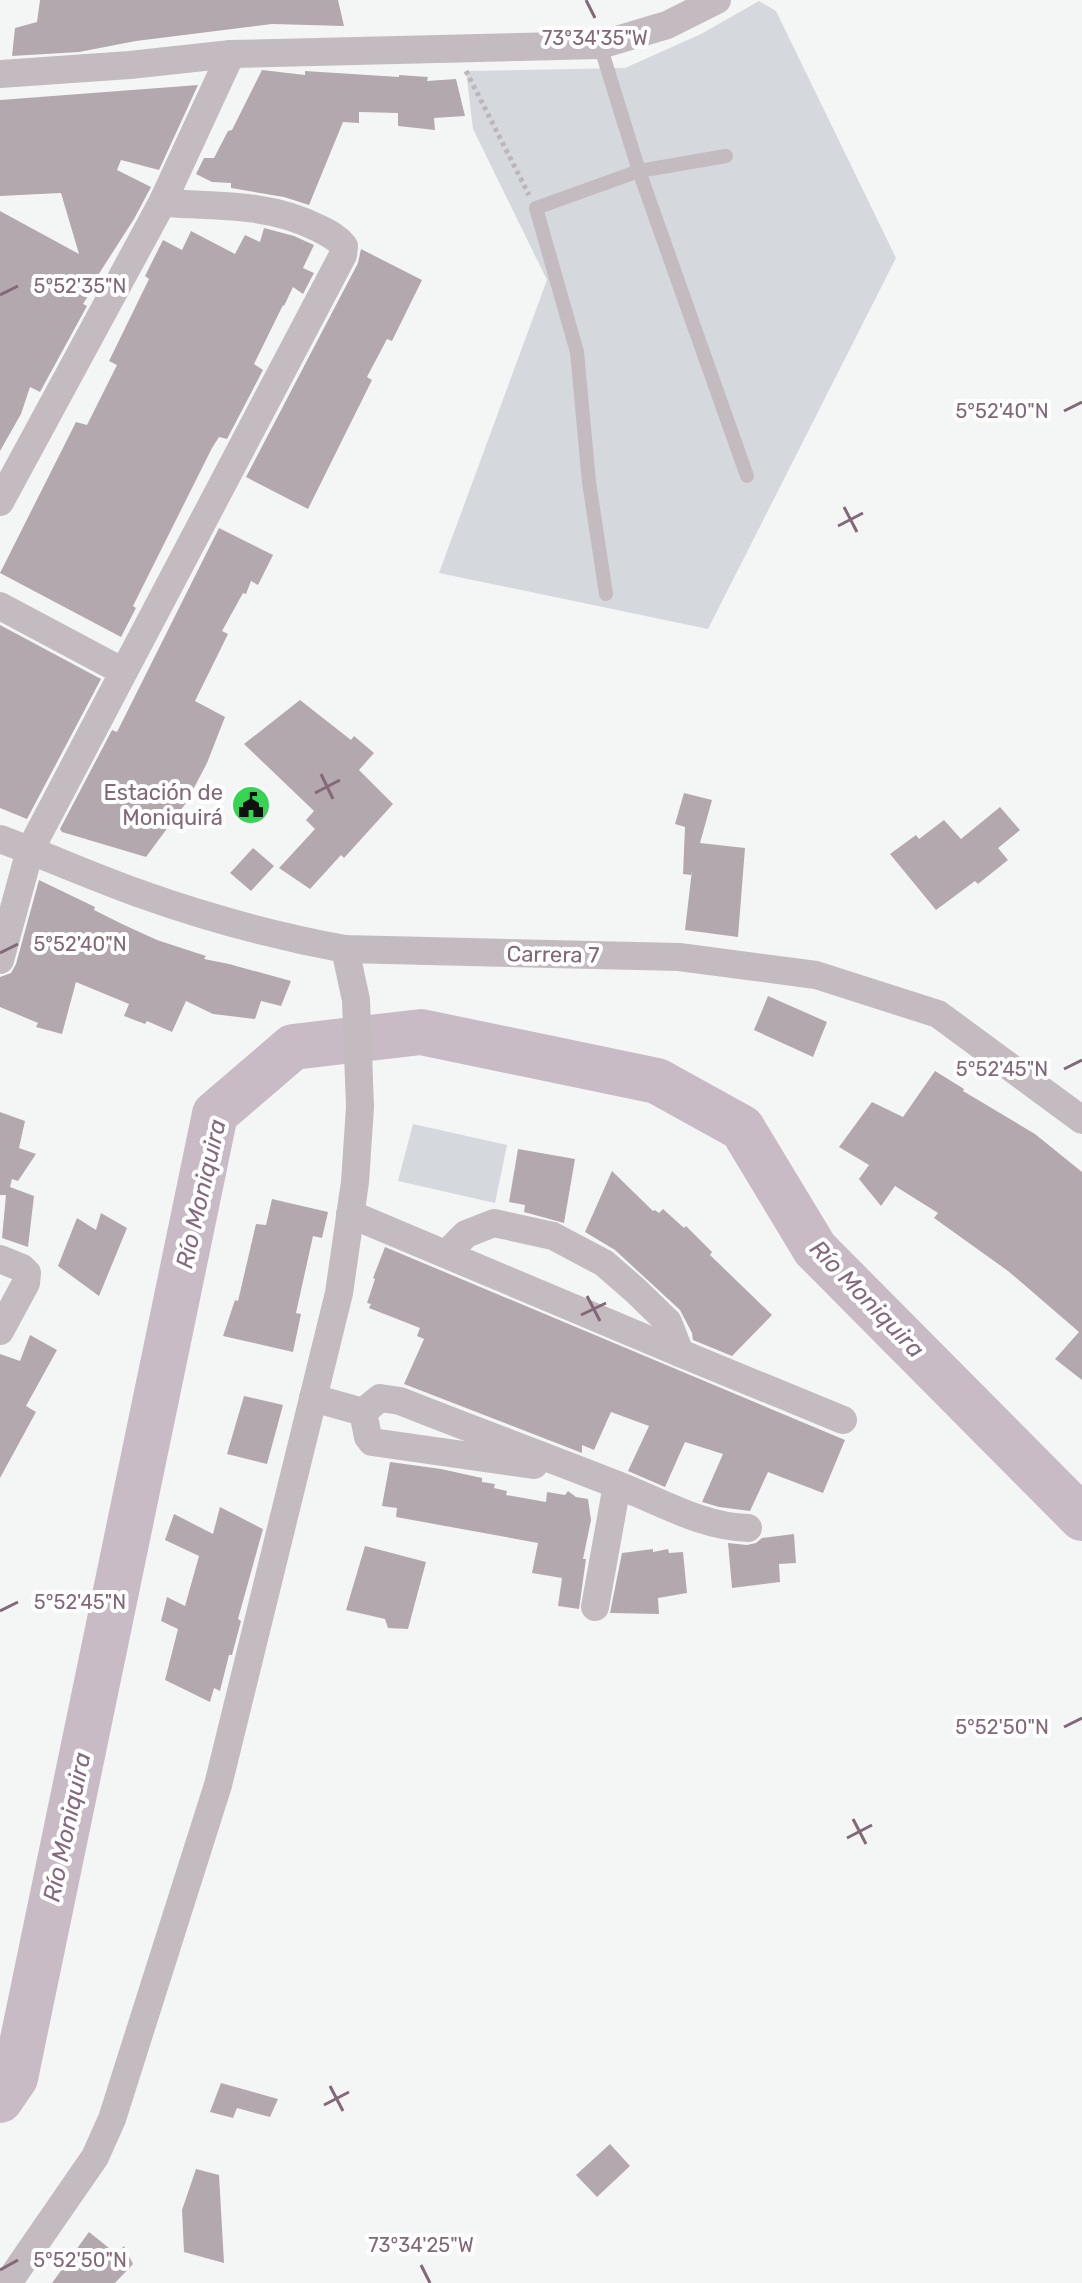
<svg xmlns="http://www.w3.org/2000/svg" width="1082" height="2283" font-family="Rubik,sans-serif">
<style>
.green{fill:#d5d8dd}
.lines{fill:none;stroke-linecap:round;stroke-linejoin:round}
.river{stroke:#c9bbc6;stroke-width:46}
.building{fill:#b4a8af}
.path{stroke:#bcb6ba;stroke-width:5;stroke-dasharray:4 4;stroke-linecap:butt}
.service{stroke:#c3bbc0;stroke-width:14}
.minor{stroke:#c3bbc0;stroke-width:28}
.ticks{fill:none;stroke:#826878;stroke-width:3}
.labels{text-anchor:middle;stroke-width:8;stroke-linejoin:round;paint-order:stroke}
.poi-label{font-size:22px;fill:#826878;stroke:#fff;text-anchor:end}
.street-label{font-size:22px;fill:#826878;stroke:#fff}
.water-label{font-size:24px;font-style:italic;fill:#85697f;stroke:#fff}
.ticks-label{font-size:20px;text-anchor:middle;fill:#826878;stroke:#fff;stroke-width:8;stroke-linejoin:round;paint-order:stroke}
</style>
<rect width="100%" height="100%" fill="#f4f6f6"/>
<!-- green -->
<g class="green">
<polygon points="759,1 776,11 896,258 708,629 439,573 547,280 473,129 466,71 625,68 701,34"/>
<polygon points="413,1124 507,1145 495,1203 398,1181"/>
</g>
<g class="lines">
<!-- river -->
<polyline class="river" points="0,2100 15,2078 215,1114 293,1047 421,1032 657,1081 742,1128 815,1249 1082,1518"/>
</g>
<!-- building -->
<g class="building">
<polygon points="40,0 338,0 344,26 272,24 136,41 79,52 12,56 15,28 37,22"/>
<polygon points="262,70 305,75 305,71 399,77 399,75 428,77 427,81 456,79 465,116 434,118 435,130 398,126 398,113 359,112 359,123 343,122 309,205 284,197 231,188 231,183 212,182 196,174 204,158 214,158 228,131 232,130"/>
<polygon points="198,85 159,170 121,160 117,170 151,187 134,219 93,283 95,285 83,304 87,306 40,392 30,387 21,414 0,451 0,211 79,254 61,193 0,196 0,100"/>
<polygon points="264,228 294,236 314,245 303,268 314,273 303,294 293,287 284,306 283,305 254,364 263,370 227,439 219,437 212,448 133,606 136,608 121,637 0,573 76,422 87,425 117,365 109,361 149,279 145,276 163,240 182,250 191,231 235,254 245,235 260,242"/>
<polygon points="361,249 422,280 392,341 387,339 367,377 372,380 308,509 246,477 358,263"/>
<polygon points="219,528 273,555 258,585 251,581 246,594 243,593 222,631 228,634 195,701 225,717 207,763 186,803 146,857 62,832 60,829 112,730 117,732"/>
<polygon points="0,625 101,679 27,819 0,808"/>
<polygon points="300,700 351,740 354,736 374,753 359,770 393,804 344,858 341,855 310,889 279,868 315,829 306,820 314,811 244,744"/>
<polygon points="684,793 712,800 700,843 745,848 738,937 685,930 692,870 691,875 683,874 685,827 675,824"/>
<polygon points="1000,807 1020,830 998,848 1008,860 978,884 975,881 936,910 890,854 916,835 919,839 944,820 961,839"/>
<polygon points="253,848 274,866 251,891 230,873"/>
<polygon points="39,880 95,907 94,910 122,924 157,940 206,956 204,959 229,964 291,981 281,1006 261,1001 255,1019 213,1014 186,1001 172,1032 147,1021 145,1024 124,1016 129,1004 76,982 62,1034 36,1027 38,1023 0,1007 0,977 11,973 16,964"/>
<polygon points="768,996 827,1022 813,1057 754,1030"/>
<polygon points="935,1071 964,1089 963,1091 1035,1134 1082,1172 1082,1380 1055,1359 1079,1332 1008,1271 934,1218 938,1213 895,1186 881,1206 859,1179 869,1165 839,1147 872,1102 903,1117"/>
<polygon points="0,1112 25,1121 19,1148 36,1154 18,1181 12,1179 10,1187 34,1196 28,1247 2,1238 6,1195 0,1195"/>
<polygon points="518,1149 575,1159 564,1223 524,1212 525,1205 509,1202"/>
<polygon points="612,1171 653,1211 655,1210 659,1213 663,1209 684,1228 686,1226 712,1252 710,1255 772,1315 732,1356 693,1340 692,1333 680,1310 615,1250 585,1232"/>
<polygon points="272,1199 328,1212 322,1238 313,1236 296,1313 301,1314 293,1352 223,1336 235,1300 238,1301 256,1224 266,1225"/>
<polygon points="101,1213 127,1228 99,1296 58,1266 77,1218 96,1230"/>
<polygon points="385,1247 845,1440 823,1493 768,1472 750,1511 719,1507 702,1502 723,1454 685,1442 665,1487 628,1471 649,1426 611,1412 594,1450 582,1445 582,1453 404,1384 424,1339 417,1336 420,1328 369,1308 371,1304 367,1303 375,1279 373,1278"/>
<polygon points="30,1335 57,1350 26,1406 36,1412 0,1478 0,1354 20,1361"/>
<polygon points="244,1396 283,1405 267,1464 227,1454"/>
<polygon points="390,1462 441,1469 482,1478 482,1482 495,1484 494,1488 507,1491 506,1495 546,1502 547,1492 565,1495 568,1491 576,1497 588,1499 591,1520 583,1559 586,1559 579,1609 558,1606 562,1578 532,1573 538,1543 396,1517 397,1508 382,1506"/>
<polygon points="220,1507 263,1529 238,1619 241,1621 232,1655 229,1655 220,1691 214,1688 210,1702 165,1680 178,1629 161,1621 167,1597 185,1606 199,1556 165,1540 174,1514 213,1534"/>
<polygon points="794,1534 796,1563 779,1564 780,1582 732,1588 728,1543 747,1545 756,1543 762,1538"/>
<polygon points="365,1546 426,1562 408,1629 388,1628 385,1619 346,1610"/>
<polygon points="653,1549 653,1552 668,1549 669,1553 683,1552 687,1593 658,1598 659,1614 610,1613 622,1553"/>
<polygon points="221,2083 278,2099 270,2117 237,2108 233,2118 210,2112"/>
<polygon points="610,2144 630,2166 597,2197 576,2175"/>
<polygon points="196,2169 219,2175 224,2263 184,2252 182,2210"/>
<polygon points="89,2232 114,2252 117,2253 124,2246 133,2264 115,2283 52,2283"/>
</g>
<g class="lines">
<!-- path -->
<polyline class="path" points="466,71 529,195"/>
<!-- service -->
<g class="service">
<polyline points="600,45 639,171 747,476"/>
<polyline points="606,594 589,482 577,352 536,208 639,171 726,156"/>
</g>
<!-- minor -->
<g class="minor">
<polyline points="0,74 130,65 231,54 600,45 667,25 717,0"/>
<polyline points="0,502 162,203 231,54"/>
<polyline points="0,606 122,671"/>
<path d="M0 839C46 856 91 876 138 893 205 917 274 936 345 949L679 957 816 975 938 1014 1082 1120"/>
<path d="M0 960 30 850 343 255 344 246C337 237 328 233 318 228 270 203 215 206 162 203"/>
<polyline points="350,1214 680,1353 843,1420"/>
<polyline points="446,1254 466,1234 494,1223 553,1236 604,1263 636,1291 668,1322 680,1353"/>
<polyline points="0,1259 22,1268 27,1273 26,1283 0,1331"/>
<polyline points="313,1398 363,1412"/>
<path d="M363 1412 380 1398 400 1401C473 1430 547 1457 620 1486 661 1502 703 1527 748 1528"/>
<polyline points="363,1412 368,1437 372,1442 534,1465"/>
<polyline points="595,1607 617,1485"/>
<polyline points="8,2283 95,2157 112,2119 218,1785 339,1293 355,1182 360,1107 356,1000 345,949"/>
</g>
</g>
<!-- ticks -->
<path class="ticks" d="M586 0 595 18M0 295 18 286M1064 411 1082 402M844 507 857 532M838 526 863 513M321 774 333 799M315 793 340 780M0 953 18 944M1064 1069 1082 1060M587 1296 600 1321M581 1315 606 1303M0 1611 18 1602M1064 1727 1082 1718M853 1819 866 1844M847 1838 872 1825M330 2086 343 2111M324 2105 349 2092M421 2265 430 2283M0 2270 18 2260"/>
<!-- icons -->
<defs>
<g id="civic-disc" transform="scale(2)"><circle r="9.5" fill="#36d453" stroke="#fff"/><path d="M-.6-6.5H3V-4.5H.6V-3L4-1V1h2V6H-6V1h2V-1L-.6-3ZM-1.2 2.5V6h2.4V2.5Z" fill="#111"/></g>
</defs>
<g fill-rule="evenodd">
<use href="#civic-disc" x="251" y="805"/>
</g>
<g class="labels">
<!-- poi labels -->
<g class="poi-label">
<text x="223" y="800">Estación de<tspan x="223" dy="25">Moniquirá</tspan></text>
</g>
<!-- street labels -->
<g class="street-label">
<text transform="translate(553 954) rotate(1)" y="8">Carrera 7</text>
</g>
<!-- water labels -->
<g class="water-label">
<text transform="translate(201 1194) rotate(-77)" y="8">Río Moniquira</text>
<text transform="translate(867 1299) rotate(46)" y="8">Río Moniquira</text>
<text transform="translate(67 1827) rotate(-78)" y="8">Río Moniquira</text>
</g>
</g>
<g class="ticks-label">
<text x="595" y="45">73°34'35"W</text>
<text x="80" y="293">5°52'35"N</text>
<text x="1002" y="418">5°52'40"N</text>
<text x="80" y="951">5°52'40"N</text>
<text x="1002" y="1076">5°52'45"N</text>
<text x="80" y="1609">5°52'45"N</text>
<text x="1002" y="1734">5°52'50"N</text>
<text x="421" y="2252">73°34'25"W</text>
<text x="80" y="2267">5°52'50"N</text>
</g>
</svg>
